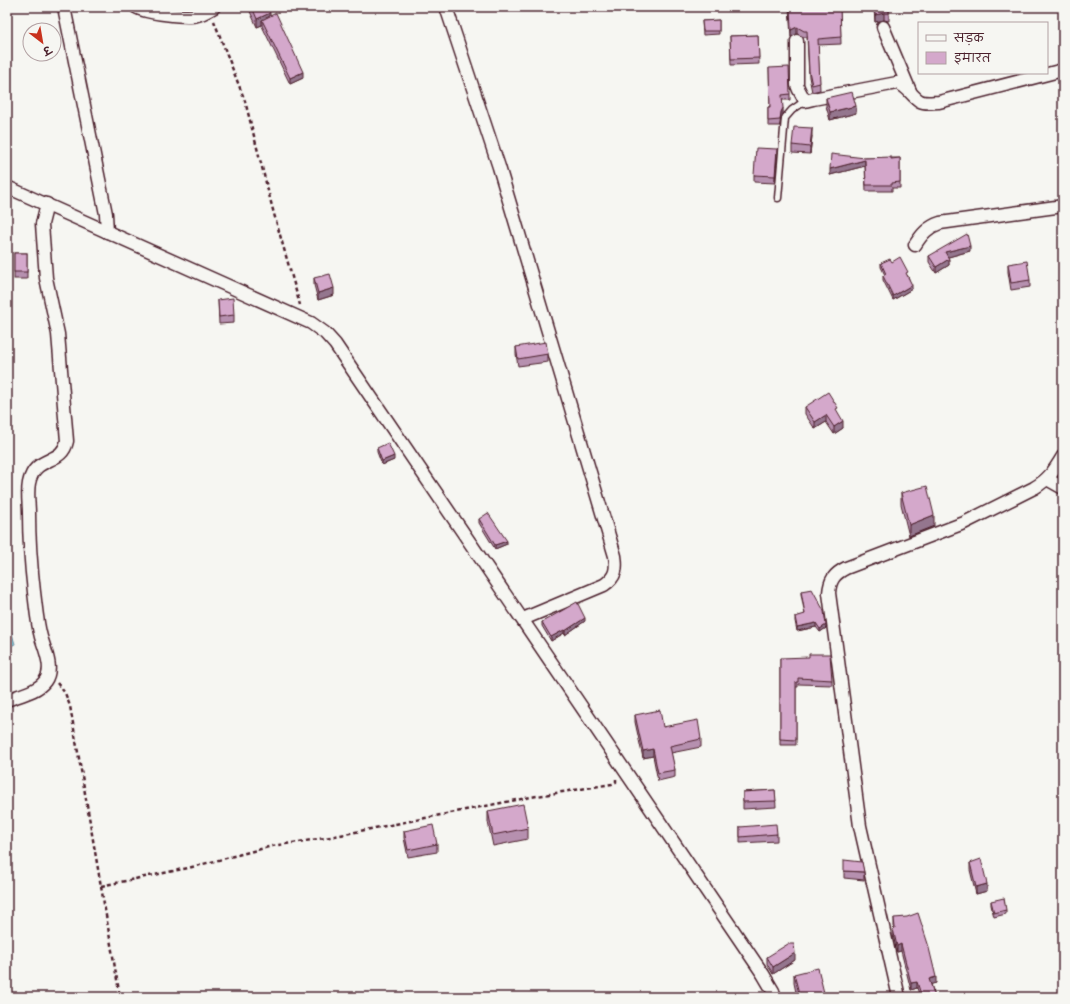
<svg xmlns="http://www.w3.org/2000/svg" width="1070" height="1004" font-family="Pangolin,'Playpen Sans Deva',sans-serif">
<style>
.water{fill:#86d3e5;stroke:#6e8b9b}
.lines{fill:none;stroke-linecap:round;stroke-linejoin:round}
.service-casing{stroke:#4a1f2b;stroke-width:9}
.minor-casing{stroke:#4a1f2b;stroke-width:15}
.path{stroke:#4a1f2b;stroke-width:2.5;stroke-dasharray:4 3;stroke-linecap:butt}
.service{stroke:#f6f6f2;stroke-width:6}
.minor{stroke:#f6f6f2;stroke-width:12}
.wall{fill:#b690af;stroke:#4a1f2b}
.shaded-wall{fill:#94768e;stroke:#4a1f2b}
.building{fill:#d4a8cb;stroke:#4a1f2b}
</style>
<rect width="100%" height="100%" fill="#f6f6f2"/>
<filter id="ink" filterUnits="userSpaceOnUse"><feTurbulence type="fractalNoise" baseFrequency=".025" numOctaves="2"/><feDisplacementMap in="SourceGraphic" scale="8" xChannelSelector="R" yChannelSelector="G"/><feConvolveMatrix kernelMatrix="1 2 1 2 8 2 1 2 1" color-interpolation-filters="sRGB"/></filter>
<g filter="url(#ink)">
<!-- water -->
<polygon class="water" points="7,617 15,644 7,648"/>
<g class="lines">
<!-- service casing -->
<g class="service-casing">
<polyline id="service" points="778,198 785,118 792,110 805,101"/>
</g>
<!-- minor casing -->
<g class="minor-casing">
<g id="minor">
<polyline points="64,7 106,214 107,232"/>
<path d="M136 7C145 13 187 18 197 15 203 14 209 10 214 7"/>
<path d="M446 7 499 167 615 556C617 569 616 577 604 585L523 619"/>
<polyline points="883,27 910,91"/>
<path d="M797 41V85L799 90 805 101 813 99 897 83C907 85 911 96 920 101 926 104 933 102 939 102L1063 70"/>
<polyline points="7,187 311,323 325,333 335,344 763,974 773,991 775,997"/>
<path d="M915 245C922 234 928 227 940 223L1063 206"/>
<polyline points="1047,479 1063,488"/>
<path d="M7 700C19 695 37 692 45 681 54 669 45 650 41 637 37 623 36 607 34 592 31 566 29 540 29 513 29 504 27 493 29 483 35 454 62 466 67 441L58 334 46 278 42 224 47 204"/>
<path d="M899 997 860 826 829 593C830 580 834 574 846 568L964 523 1034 488C1049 479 1054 471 1063 456"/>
</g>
</g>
<!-- path -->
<g class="path">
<polyline points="214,21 245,101 274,214 300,305"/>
<polyline points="57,683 65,693 70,706 120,997"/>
<polyline points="101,886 188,868 272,846 325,838 531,797 612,784 616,782 616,779"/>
</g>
<!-- service -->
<use href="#service" class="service"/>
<!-- minor -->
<use href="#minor" class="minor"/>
</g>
<!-- wall -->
<g class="wall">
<polygon points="248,7 268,7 270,16 303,78 290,84 262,26 262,25 257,27"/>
<polygon points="789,7 889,7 889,21 884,20 875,22 874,9 840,11 841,44 818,45 820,90 812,92 809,77 807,37 804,37 797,34 791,37"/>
<polygon points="719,20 719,34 703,35 702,21"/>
<polygon points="758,35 759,64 731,65 730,36"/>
<polygon points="769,68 790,94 790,100 782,100 783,114 781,118 780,126 768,126 768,107 770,107"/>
<polygon points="826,98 856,113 830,120 826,106"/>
<polygon points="812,136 810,154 792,153 792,145"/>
<polygon points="777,156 775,183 754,182 754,175"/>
<polygon points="865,158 900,158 900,188 892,188 892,191 866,191 865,166 830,175"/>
<polygon points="970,251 948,257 949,265 936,273 929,262 929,256"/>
<rect x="14" y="253" width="13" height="26"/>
<polygon points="892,262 908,276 912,289 893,300 883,280 883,276 885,275 881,267 881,263"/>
<polygon points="1008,264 1030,280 1030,287 1011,290 1008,272"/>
<polygon points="314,278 334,295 318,300 314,285"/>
<polygon points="218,300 234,315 234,323 219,324"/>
<polygon points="516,347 548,354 548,362 518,366 516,354"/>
<polygon points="805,407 838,413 843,428 834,434 826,422 815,429 805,414"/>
<polygon points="377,448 394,460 382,465 377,452"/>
<polygon points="901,493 934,526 909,536 901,504"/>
<polygon points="479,519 507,544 495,549 479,523"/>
<polygon points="801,591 826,628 820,632 816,627 797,631 795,621 795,617 805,615 801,594"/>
<polygon points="585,621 565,635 564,633 551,641 542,626 542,622"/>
<polygon points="780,658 832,680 832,685 798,684 798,687 796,687 796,745 780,745"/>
<polygon points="635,715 663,727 701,739 701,747 671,753 675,770 675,777 658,781 653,756 643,758 635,722"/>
<polygon points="775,790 776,807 743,809 743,792"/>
<polygon points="488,811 528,828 528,839 493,846 488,822"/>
<polygon points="740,827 777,834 777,841 740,843"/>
<polygon points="404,831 437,844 437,852 408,857 404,838"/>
<polygon points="970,863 987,891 976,894 970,870"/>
<polygon points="844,871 864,872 864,880 844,878"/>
<polygon points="991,901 1006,910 1006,914 994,917 991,905"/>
<polygon points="894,918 936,983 931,984 935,997 920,997 917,988 911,990 901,951 897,952 893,935 893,929 894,928"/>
<polygon points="767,957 795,960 773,974 767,964"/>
<polygon points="794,974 825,997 797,997 794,983"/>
</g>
<!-- shaded-wall -->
<g class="shaded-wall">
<polygon points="270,13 270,21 262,20 262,25 257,27 257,19"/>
<polygon points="884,13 884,20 875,22 875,15"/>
<polygon points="797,27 797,34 791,37 791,30"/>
<polygon points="303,72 303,78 290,84 290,78"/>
<polygon points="856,106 856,113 830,120 830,112"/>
<polygon points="783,108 783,114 781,118 780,126 781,112"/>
<polygon points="812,128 812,136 810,154 810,147"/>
<polygon points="777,149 777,156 775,183 775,176"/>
<polygon points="865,160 865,166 830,175 830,169"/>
<polygon points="970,246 970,251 945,258 945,252"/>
<polygon points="949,259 949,265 936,273 936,267"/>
<polygon points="912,285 912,289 893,300 893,296"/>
<polygon points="334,288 334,295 318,300 318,293"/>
<polygon points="826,415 826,422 815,429 815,422"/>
<polygon points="843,421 843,428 834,434 834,427"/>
<polygon points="394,456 394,460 382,465 382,461"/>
<polygon points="934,515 934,526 909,536 909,525"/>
<polygon points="507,541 507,544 495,549 495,545"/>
<polygon points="585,618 585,621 565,635 565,631"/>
<polygon points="816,623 816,627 797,631 797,627"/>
<polygon points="826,625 826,628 820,632 820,629"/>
<polygon points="564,630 564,633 551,641 551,637"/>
<polygon points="653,749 653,756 643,758 643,751"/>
<polygon points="987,884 987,891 976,894 976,887"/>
<polygon points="901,944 901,951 897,952 897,946"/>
<polygon points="795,953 795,960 773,974 773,967"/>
<polygon points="936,977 936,983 929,985 929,979"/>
<polygon points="917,982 917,988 911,990 911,983"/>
</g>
<!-- building -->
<g class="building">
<polygon points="252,7 268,7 270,13 257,19"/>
<polygon points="790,7 840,7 841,37 818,39 820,83 812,85 809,71 807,31 804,31 797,27 791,30"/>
<polygon points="874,7 889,7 889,14 884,13 875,15"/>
<polygon points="276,13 303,72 290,78 262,20"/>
<polygon points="719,20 719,31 703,31 702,21"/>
<polygon points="758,35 759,58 731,59 730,36"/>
<polygon points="789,67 790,94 782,95 783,108 781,112 780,120 768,121 768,107 770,107 769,68"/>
<polygon points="852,92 856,106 830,112 826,98"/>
<polygon points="794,127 812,128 810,147 792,145"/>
<polygon points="756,148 777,149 775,176 754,175"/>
<polygon points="831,154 865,158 891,157 891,159 900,158 900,182 892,183 892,185 866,185 865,160 830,169"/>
<polygon points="967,234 970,246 945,252 949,259 936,267 929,256"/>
<rect x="14" y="253" width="13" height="19"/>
<polygon points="900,257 908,272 906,273 912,285 893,296 883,276 886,274 881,263 890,259 892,262"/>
<polygon points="1027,261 1030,280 1011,283 1008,264"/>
<polygon points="330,274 334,288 318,293 314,278"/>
<polygon points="233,298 234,315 219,317 218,300"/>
<polygon points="546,342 548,354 518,359 516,347"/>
<polygon points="828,392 838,408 836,409 843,421 834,427 826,415 815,422 805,407"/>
<polygon points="388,443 394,456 382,461 377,448"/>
<polygon points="927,486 934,515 909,525 901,493"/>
<polygon points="488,513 507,541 495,545 479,519"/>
<polygon points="812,589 824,611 826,625 820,629 816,623 797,627 795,617 805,614 801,591"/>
<polygon points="577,602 585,618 565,631 564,630 551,637 542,622"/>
<polygon points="809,654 830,654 832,680 798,678 798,682 796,682 796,740 780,739 780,658 809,657"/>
<polygon points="660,710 663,727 698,720 701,739 670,746 675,770 658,773 653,749 643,751 635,715"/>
<polygon points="775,790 776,801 743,802 743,792"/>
<polygon points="523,804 528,828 493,835 488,811"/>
<polygon points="776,824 777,834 740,837 740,827"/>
<polygon points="433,825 437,844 408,850 404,831"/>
<polygon points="981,859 987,884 976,887 970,863"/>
<polygon points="844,860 862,862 864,872 844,871"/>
<polygon points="1004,898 1006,910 994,913 991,901"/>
<polygon points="918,913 928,944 936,977 929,979 935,997 922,997 917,982 911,983 901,944 897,946 893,929 895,928 894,918 907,917"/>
<polygon points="788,944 794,944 795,953 773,967 767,957"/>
<polygon points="818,968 825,997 800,997 794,974"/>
</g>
</g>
<!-- margin -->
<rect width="1070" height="1004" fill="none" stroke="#f6f6f2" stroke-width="24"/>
<rect x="12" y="12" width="1046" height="980" fill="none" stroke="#4a1f2b" stroke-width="1.5" filter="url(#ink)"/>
<!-- legend -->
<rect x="918" y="22" width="130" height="52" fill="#f6f6f2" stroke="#b1a0a2"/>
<rect x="926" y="35" width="20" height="6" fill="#f6f6f2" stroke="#b1a0a2"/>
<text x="954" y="42" font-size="12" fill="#4a1f2b">सड़क</text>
<rect x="926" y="52" width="20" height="12" fill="#d4a8cb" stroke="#b1a0a2"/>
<text x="954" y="62" font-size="12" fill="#4a1f2b">इमारत</text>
<!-- north arrow -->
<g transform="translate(42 42) rotate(149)"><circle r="19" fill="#f6f6f2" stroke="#b1a0a2"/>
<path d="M0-3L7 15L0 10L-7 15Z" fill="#c8321e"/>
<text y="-6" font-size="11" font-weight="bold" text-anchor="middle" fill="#4a1f2b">उ</text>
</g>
</svg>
